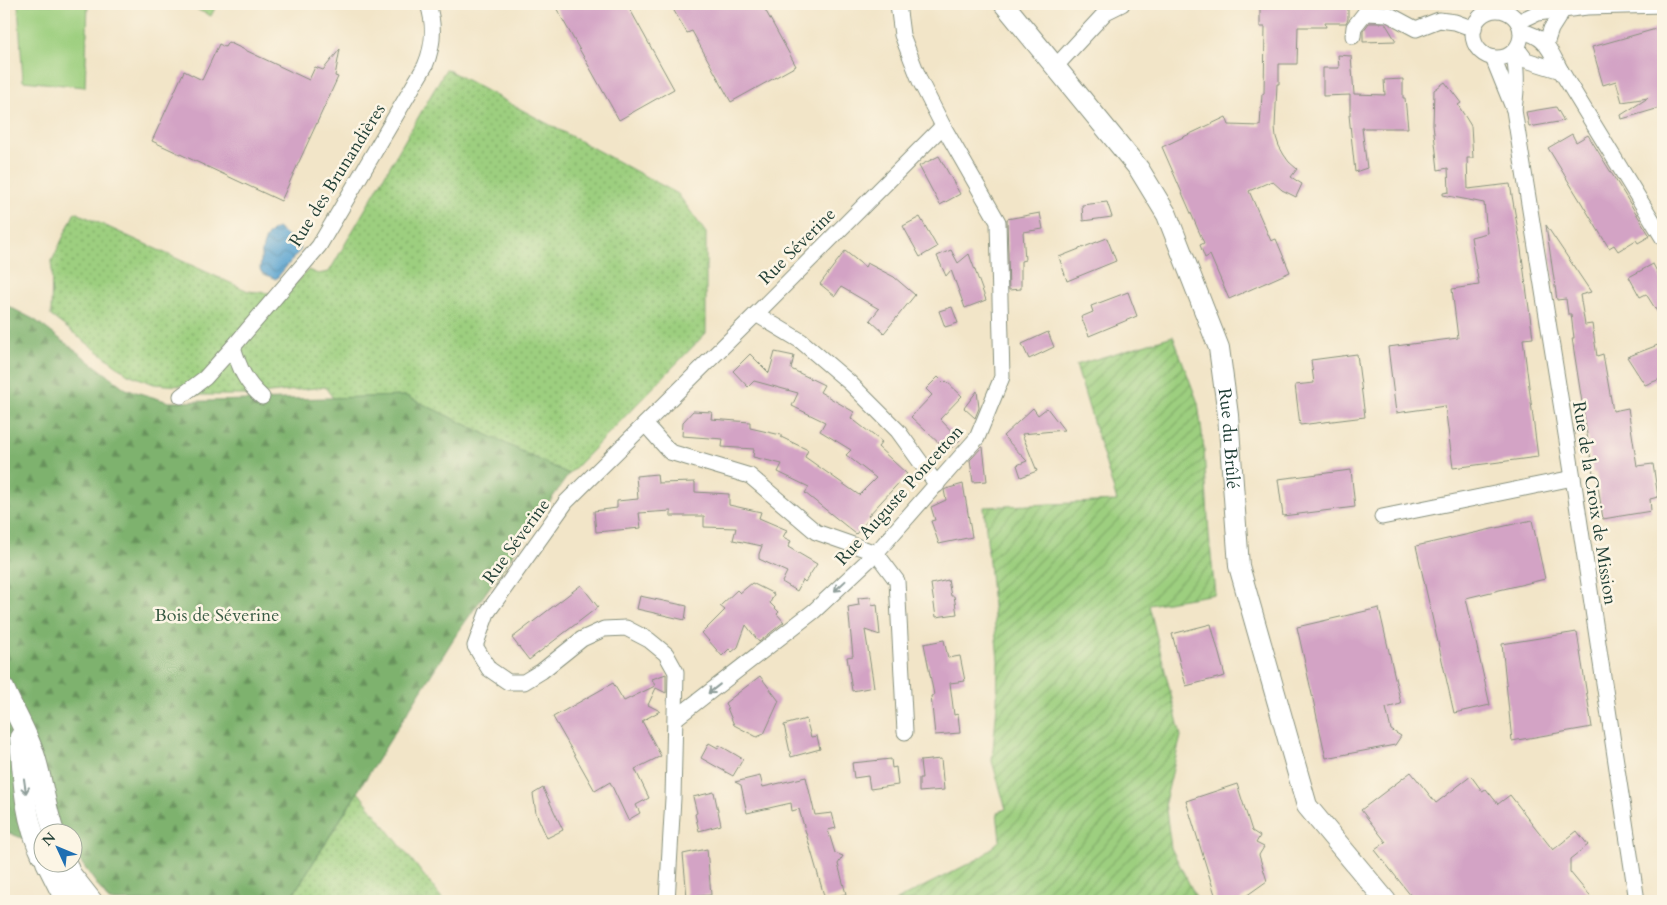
<svg xmlns="http://www.w3.org/2000/svg" width="1667" height="905" font-family="Cardo,serif">
<style>
.grass{fill:url(#grass-dots);stroke:#5e865a}
.forest{fill:url(#forest-firs);stroke:#4e7851}
.park{fill:#9dcf7f;stroke:#5e865a}
.garden{fill:url(#garden-furrows);stroke:#5e865a}
.water{fill:url(#water-waves);stroke:#3c7082}
.building{fill:#d3a3c5}
.lines{fill:none;stroke-linecap:round;stroke-linejoin:round}
.minor-casing{stroke:#88917e;stroke-width:17}
.major-casing{stroke:#88917e;stroke-width:22}
.minor{stroke:#fff;stroke-width:15}
.major{stroke:#fff;stroke-width:20}
.oneway{stroke:#8f9e9a}
.labels{text-anchor:middle;stroke-width:5;stroke-linejoin:round;paint-order:stroke}
.street-label{font-size:18px;fill:#1f3d34;stroke:#fcf5e5}
.park-label{font-size:18px;fill:#385a43;stroke:#fcf5e5}
</style>
<defs>
<pattern id="grass-dots" width="8" height="8" patternUnits="userSpaceOnUse" patternTransform="scale(1.25)"><rect width="8" height="8" fill="#9dcf7f"/><path d="M2 2h.1M6 6h.1" fill="none" stroke="#7fa969" stroke-width="1.8" stroke-linecap="round"/></pattern>
<pattern id="forest-firs" width="22" height="20" patternUnits="userSpaceOnUse" patternTransform="scale(1.25)"><rect width="22" height="20" fill="#7eb26e"/><path d="M5 1l3.5 6h-7zM16 11l3.5 6h-7z" fill="#67925b"/></pattern>
<pattern id="garden-furrows" width="10" height="10" patternUnits="userSpaceOnUse" patternTransform="scale(1.25)"><rect width="10" height="10" fill="#9dcf7f"/><path d="M-1 1l2-2M0 10L10 0M9 11l2-2" fill="none" stroke="#7fa969"/></pattern>
<pattern id="water-waves" width="16" height="10" patternUnits="userSpaceOnUse" patternTransform="scale(1.25)"><rect width="16" height="10" fill="#58a3d0"/><path d="M0 5q4-4 8 0t8 0" fill="none" stroke="#4886aa"/></pattern>
</defs>
<rect width="100%" height="100%" fill="#fcf5e5"/>
<filter id="ink" filterUnits="userSpaceOnUse"><feTurbulence type="fractalNoise" baseFrequency=".02" numOctaves="2"/><feDisplacementMap in="SourceGraphic" scale="10" xChannelSelector="R" yChannelSelector="G"/><feConvolveMatrix kernelMatrix="1 2 1 2 8 2 1 2 1" color-interpolation-filters="sRGB"/></filter>
<filter id="wash" filterUnits="userSpaceOnUse"><feTurbulence type="fractalNoise" baseFrequency=".0096" numOctaves="4" result="noise"/><feDisplacementMap in="SourceGraphic" scale="20" xChannelSelector="R" yChannelSelector="G"/><feGaussianBlur stdDeviation="1.12" result="paint"/><feColorMatrix in="noise" values="0 0 0 0 0 0 0 0 0 0 0 0 0 0 0 0 0 1.4 0 .05"/><feComposite in="paint" operator="in"/></filter>
<g filter="url(#wash)">
<rect width="100%" height="100%" fill="#f2e5c8"/>
<!-- grass -->
<g class="grass">
<polygon points="446,69 678,194 706,233 706,333 569,474 406,396 333,398 325,387 250,395 196,395 182,386 154,384 128,374 51,316 52,261 75,212 248,291 268,293 280,299 308,270 318,274 329,272"/>
<polygon points="358,792 444,901 289,901"/>
</g>
<!-- forest -->
<polygon class="forest" points="4,304 35,320 126,389 169,402 406,396 569,474 454,638 289,901 109,901 80,861 73,858 72,832 42,832 42,846 4,831"/>
<!-- park -->
<g class="park">
<polygon points="18,4 88,4 85,87 23,81"/>
<polygon points="185,4 217,4 211,16"/>
</g>
<!-- garden -->
<polygon class="garden" points="1173,336 1198,403 1204,449 1209,535 1215,594 1149,605 1181,736 1165,802 1171,848 1198,901 895,901 982,857 1000,840 997,812 1006,809 992,761 997,705 998,661 984,507 1117,501 1076,365"/>
<!-- water -->
<path class="water" d="M277 228 298 244 301 249 276 279 262 273 260 269C262 254 261 236 277 228Z"/>
<g id="blocks">
<!-- building -->
<g class="building">
<polygon points="554,4 627,4 674,89 619,120"/>
<polygon points="670,4 762,4 796,66 731,102 692,31 687,33"/>
<polygon points="1260,4 1348,4 1348,19 1346,23 1325,23 1326,27 1298,27 1297,64 1279,64 1279,84 1277,84 1275,127 1276,137 1279,146 1284,155 1289,162 1297,169 1291,177 1302,184 1296,197 1282,190 1272,181 1249,191 1271,241 1276,239 1290,272 1229,299 1210,255 1205,258 1200,245 1204,243 1162,147 1226,117 1229,125 1260,126 1262,94 1264,94 1265,27 1260,27"/>
<polygon points="1369,23 1385,23 1396,41 1363,42 1363,31"/>
<polygon points="1663,27 1663,107 1622,119 1621,115 1648,98 1622,102 1616,81 1603,85 1592,47"/>
<polygon points="228,42 309,80 315,67 323,70 340,49 335,76 338,77 281,201 152,141 184,71 202,80 219,44 225,47"/>
<polygon points="1338,55 1351,56 1354,94 1385,95 1384,80 1403,79 1403,98 1405,98 1408,128 1362,128 1367,168 1355,172 1349,115 1350,115 1350,95 1323,96 1323,68 1339,68"/>
<polygon points="1445,82 1461,103 1458,105 1471,126 1473,158 1467,158 1468,189 1510,184 1520,242 1533,338 1523,339 1538,457 1453,468 1445,406 1396,413 1388,347 1458,338 1452,289 1479,285 1471,237 1487,233 1484,203 1443,195 1443,193 1449,192 1448,168 1438,170 1433,124 1434,90"/>
<polygon points="1556,107 1564,121 1529,127 1526,112"/>
<polygon points="1572,134 1576,142 1588,135 1650,236 1638,243 1636,240 1618,251 1614,245 1609,248 1548,148"/>
<polygon points="939,156 960,194 940,205 919,166"/>
<polygon points="1107,202 1112,217 1083,221 1082,205"/>
<polygon points="1040,213 1043,229 1023,232 1025,260 1021,261 1021,289 1009,290 1007,219"/>
<polygon points="920,217 937,247 920,257 903,226"/>
<polygon points="1546,225 1591,292 1580,295 1585,325 1592,324 1597,356 1603,354 1613,411 1628,408 1637,466 1653,464 1658,497 1650,499 1651,511 1603,519 1596,473 1593,473 1572,338 1574,338 1571,314 1568,314 1566,299 1557,300"/>
<polygon points="1107,238 1116,261 1067,281 1059,257"/>
<polygon points="951,250 958,263 969,254 986,300 965,308 951,270 946,276 937,256"/>
<polygon points="845,251 865,267 867,263 894,277 915,295 884,333 870,320 879,309 841,287 835,296 820,284"/>
<polygon points="1653,264 1663,283 1663,321 1646,294 1640,297 1629,277"/>
<polygon points="1128,292 1137,316 1089,336 1081,317 1093,312 1091,306"/>
<polygon points="952,307 958,323 945,327 939,311"/>
<polygon points="1048,332 1054,347 1029,359 1022,344"/>
<polygon points="1663,343 1663,378 1645,385 1627,357"/>
<polygon points="775,352 794,356 791,369 824,385 820,392 854,412 851,418 882,442 878,447 907,474 868,516 870,518 856,534 805,493 809,487 778,472 782,464 753,457 754,449 722,447 723,439 682,436 683,422 693,411 712,412 711,419 750,422 750,428 781,435 781,437 808,450 805,457 859,495 876,478 846,455 851,450 820,431 825,422 792,406 798,393 754,381 748,387 733,371 750,354 769,373"/>
<polygon points="1357,354 1365,417 1300,425 1295,385 1314,383 1311,360"/>
<polygon points="938,377 944,383 946,381 962,396 940,419 960,440 951,448 945,443 942,446 911,417 932,395 926,389"/>
<polygon points="977,391 979,408 975,418 964,408"/>
<polygon points="1033,408 1038,415 1047,408 1064,430 1022,434 1037,471 1021,477 1017,465 1027,461 1003,436"/>
<polygon points="982,447 983,447 987,481 973,482 970,460"/>
<polygon points="1351,470 1355,507 1283,516 1278,479"/>
<polygon points="657,474 658,483 695,482 695,492 729,494 729,505 761,512 759,518 787,530 783,537 791,541 788,547 817,564 805,582 803,580 797,591 782,582 787,572 759,559 759,554 762,546 733,540 736,528 704,527 704,516 671,516 671,511 639,513 641,528 596,532 594,511 617,508 617,501 638,499 636,476"/>
<polygon points="963,484 972,537 939,544 931,521 935,520 931,507 946,500 944,490 946,489"/>
<polygon points="1532,520 1545,579 1466,598 1490,705 1454,713 1416,546"/>
<polygon points="948,580 951,596 954,596 957,614 936,617 931,584"/>
<polygon points="752,583 774,594 770,603 779,612 777,614 784,622 759,642 746,625 738,647 732,652 729,649 722,656 702,633 725,610 720,606 737,590 740,593"/>
<polygon points="581,585 598,607 529,660 512,638"/>
<polygon points="640,596 687,606 685,620 637,609"/>
<polygon points="871,597 872,605 877,604 880,635 865,630 874,687 852,691 847,657 853,656 848,607 859,605 858,598"/>
<polygon points="1379,608 1401,704 1386,708 1391,730 1401,736 1395,745 1326,758 1297,627"/>
<polygon points="1211,624 1225,676 1186,686 1172,634"/>
<polygon points="1577,632 1592,727 1512,741 1502,644"/>
<polygon points="944,640 948,658 960,656 965,681 950,683 954,715 958,714 960,733 935,735 931,696 934,695 924,644"/>
<polygon points="666,674 666,693 656,688 648,705 660,711 642,721 661,756 635,769 649,798 636,805 640,813 628,820 610,782 595,791 553,717 613,683 624,701 655,686 652,679"/>
<polygon points="760,676 779,701 764,734 757,737 734,725 725,703"/>
<polygon points="806,719 811,737 817,736 820,749 791,757 784,725"/>
<polygon points="709,743 718,748 719,745 743,759 733,776 701,758"/>
<polygon points="891,759 892,768 896,767 898,785 870,789 868,776 854,778 852,763"/>
<polygon points="941,759 944,790 919,792 919,778 922,778 920,761"/>
<polygon points="1411,772 1436,803 1471,776 1482,791 1486,789 1498,804 1510,795 1553,850 1577,831 1588,845 1570,859 1570,872 1594,901 1415,901 1375,850 1386,842 1361,810"/>
<polygon points="760,776 763,787 806,777 815,815 832,813 836,828 828,830 835,853 843,856 838,864 846,894 825,899 799,809 792,811 791,803 747,813 741,785 735,782"/>
<polygon points="1237,784 1252,831 1260,836 1256,843 1264,847 1259,855 1267,881 1239,901 1217,901 1186,801"/>
<polygon points="543,788 563,830 547,838 536,813 533,794"/>
<polygon points="714,792 721,825 699,831 695,814 697,813 693,797"/>
<polygon points="707,849 711,895 687,897 683,854"/>
</g>
</g>
</g>
<g filter="url(#ink)">
<use href="#blocks" fill-opacity="0" stroke="#88917e" stroke-width="1"/>
<g class="lines">
<!-- minor casing -->
<g class="minor-casing">
<g id="minor">
<circle cx="1497" cy="34" r="24"/>
<polyline points="1365,13 1388,14 1416,29 1439,20 1455,22 1474,29"/>
<polyline points="1518,22 1537,13 1563,10 1587,7 1663,5"/>
<path d="M1521 31C1547 37 1549 49 1561 71L1663 238"/>
<polyline points="1353,36 1354,27 1365,13"/>
<polyline points="1546,44 1551,29 1563,10"/>
<polyline points="1517,48 1526,60 1561,71"/>
<path d="M1513 52C1518 71 1517 89 1514 109"/>
<polyline points="1493,58 1514,110 1573,478 1637,901"/>
<polyline points="1056,66 1106,12 1122,4"/>
<polyline points="756,314 801,341 849,382 898,431 937,485"/>
<path d="M233 347C240 369 245 382 262 397"/>
<path d="M181 396 205 378 233 347 319 246 425 66C434 45 435 26 428 4"/>
<polyline points="645,424 670,452 750,476 816,532 876,553"/>
<polyline points="1382,517 1573,478"/>
<polyline points="876,553 897,581 905,732"/>
<polyline points="676,718 814,611 876,553 977,438 1002,377 998,222 943,126 920,81 902,35 898,4"/>
<polyline points="667,901 673,798 676,672 666,654 649,640 626,628 604,629 582,639 542,671 524,682 508,682 489,669 475,646 487,613 566,502 756,314 943,126"/>
</g>
</g>
<!-- major casing -->
<g class="major-casing">
<g id="major">
<path id="s1" d="M1004 4 1139 169 1167 215 1219 348 1228 415 1239 566 1307 806 1386 901"/>
<path d="M4 688C14 712 29 735 36 760 43 784 46 809 54 832"/>
<path d="M20 737C23 777 24 819 42 855"/>
<polyline points="46,862 60,890 69,901"/>
<polyline points="66,862 70,873 92,901"/>
</g>
</g>
<!-- minor -->
<use href="#minor" class="minor"/>
<!-- major -->
<use href="#major" class="major"/>
</g>
<!-- one-way arrows -->
<defs><path id="oneway-shaft" d="M-6 0H5M1.5-3L5.5 0L1.5 3" fill="none" stroke-width="1.6" stroke-linecap="round" stroke-linejoin="round" transform="scale(1.25)"/></defs>
<g class="oneway">
<use href="#oneway-shaft" transform="translate(840 586) rotate(137)"/>
<use href="#oneway-shaft" transform="translate(714 689) rotate(142)"/>
<use href="#oneway-shaft" transform="translate(25 786) rotate(82)"/>
</g>
</g>
<g class="labels">
<!-- street labels -->
<g class="street-label">
<text transform="translate(337 175) rotate(-58)" y="6">Rue des Brunandières</text>
<text transform="translate(797 246) rotate(-45)" y="6">Rue Séverine</text>
<text dy="6" stroke="none"><textPath href="#s1" startOffset="501">Rue du Brûlé</textPath></text>
<text transform="translate(899 495) rotate(-48)" y="6">Rue Auguste Poncetton</text>
<text transform="translate(1595 503) rotate(81)" y="6">Rue de la Croix de Mission</text>
<text transform="translate(516 541) rotate(-54)" y="6">Rue Séverine</text>
</g>
<!-- park labels -->
<g class="park-label">
<text x="217" y="621">Bois de Séverine</text>
</g>
</g>
<!-- margin -->
<rect width="1667" height="905" fill="none" stroke="#fcf5e5" stroke-width="20"/>
<!-- north arrow -->
<g transform="translate(58 848) rotate(314)"><circle r="24" fill="#fcf5e5" stroke="#a4ab9e"/>
<path d="M0-4L9 19L0 12L-9 19Z" fill="#1f6fb2"/>
<text y="-8" font-size="14" font-weight="bold" text-anchor="middle" fill="#1f3d34">N</text>
</g>
</svg>
